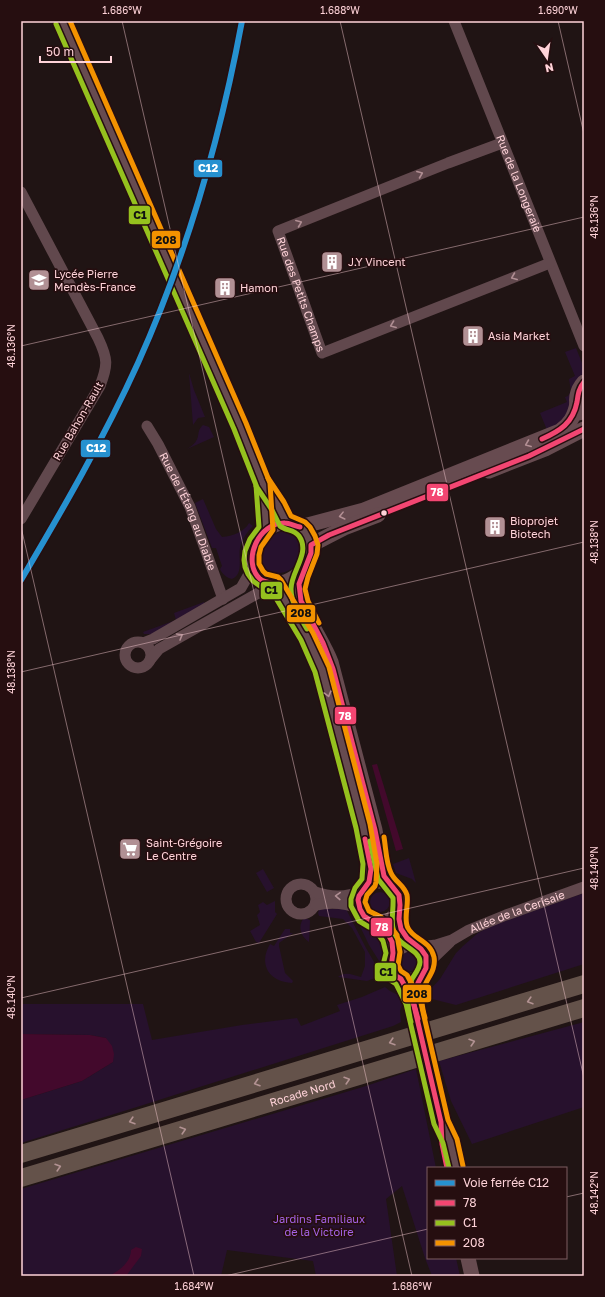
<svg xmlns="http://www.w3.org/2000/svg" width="605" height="1297" font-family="'Golos Text',sans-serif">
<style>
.green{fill:#27112d}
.water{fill:#43092c}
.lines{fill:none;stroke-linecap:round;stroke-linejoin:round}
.minor{stroke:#61484d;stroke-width:11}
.secondary{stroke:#674b50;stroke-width:15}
.trunk{stroke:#64524a;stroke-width:18}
.secondary-bridge{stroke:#674b50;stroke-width:15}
.bus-1-casing{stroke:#260e10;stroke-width:8}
.bus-2-casing{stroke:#260e10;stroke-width:8}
.bus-3-casing{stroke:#260e10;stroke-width:8}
.bus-1{stroke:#f34672;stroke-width:5}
.bus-2{stroke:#95c11e;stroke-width:5}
.bus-3{stroke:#f39200;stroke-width:5}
.rail-1-casing{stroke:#260e10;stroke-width:9}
.rail-1{stroke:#2691d0;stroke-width:6}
.oneway{stroke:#b08e93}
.oneway2{stroke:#b38f94}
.oneway3{stroke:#b29292}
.ticks{fill:none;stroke:#ffd3d9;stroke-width:1;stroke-opacity:0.45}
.bus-dot{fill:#ffd3d9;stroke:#260e10;stroke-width:1.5}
.labels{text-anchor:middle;stroke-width:3.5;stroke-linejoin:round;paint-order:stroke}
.street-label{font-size:11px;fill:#ffd3d9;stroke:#260e10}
.poi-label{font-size:11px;fill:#ffd3d9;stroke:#260e10;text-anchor:start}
.park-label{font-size:11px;fill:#a462e5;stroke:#260e10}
.line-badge{stroke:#260e10;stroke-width:1.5}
.badge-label{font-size:11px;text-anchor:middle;font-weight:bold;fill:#fff}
.pale-badge-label{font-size:11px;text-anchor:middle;font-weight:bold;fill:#111}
.neatline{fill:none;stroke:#ffd3d9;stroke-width:1.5}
.ticks-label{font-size:10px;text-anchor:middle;fill:#ffd3d9}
</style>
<rect width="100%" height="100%" fill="#201414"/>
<!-- green -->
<g class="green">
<polygon points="576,348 582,363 583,373 577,382 570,409 561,422 547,430 540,413 567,402 565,397 568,396 571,391 569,379 575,376 565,352"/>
<polygon points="189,373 194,390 205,417 198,418 193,425"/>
<path d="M203 425 209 427 214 437 187 449C204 439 194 433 203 425Z"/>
<path d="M203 499 216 529 222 537C233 536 244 532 249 523L253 526C247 532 242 539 240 548 238 558 244 574 232 579 227 578 222 574 220 569L222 566 216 548H212L195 503Z"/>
<path d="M280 532C313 526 306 572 279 573 254 574 258 540 280 532Z"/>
<polygon points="204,602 205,604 152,634 144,634 143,632 176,620 174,613"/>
<polygon points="409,858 416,883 412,879 396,873 393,864"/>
<polygon points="263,869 274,888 267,892 256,873"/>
<circle cx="380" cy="902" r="10"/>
<polygon points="584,893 584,964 456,1005 428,998 426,994 440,979 456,953 463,946 478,933 491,926"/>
<polygon points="275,901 275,912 277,914 259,943 256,942 250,931 260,925 257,915 260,912 258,905 263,902 267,905"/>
<path d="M322 909H346L366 948 381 974 375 978 367 981 338 977C345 971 353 975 361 977L365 966V952L352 928 343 919 319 916 318 913 319 910Z"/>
<polygon points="355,911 364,923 376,928 385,938 386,965 383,970 381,964 369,945 353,912"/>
<path d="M304 918 310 920 309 942C301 937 297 926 304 918Z"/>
<path d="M285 929H290V933H293L279 943V946L285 973 293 981 292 983C269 982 258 964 270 944L274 946Z"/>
<circle cx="409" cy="962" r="10"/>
<path d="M385 987 390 991 398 995 402 1005 400 1011 401 1022 393 1026C269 1065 145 1105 21 1143V1100L82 1081 113 1062 106 1038 90 1035 21 1034V1004H143L152 1040 242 1025 297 1018 301 1026 340 1011 337 1005 362 997Z"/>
<polygon points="584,1022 584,1107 472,1144 451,1101 439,1061"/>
<polygon points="416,1069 436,1168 428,1168 428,1258 456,1258 460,1276 432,1276 425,1258 402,1186 386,1199 397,1276 316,1276 313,1261 227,1250 221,1276 21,1276 21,1189 366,1086"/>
</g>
<!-- water -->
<g class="water">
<polygon points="377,764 403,849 396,851 372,765"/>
<polygon points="21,1034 90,1035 106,1038 112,1046 114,1054 113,1062 82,1081 21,1100"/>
<path d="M136 1247 142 1249 141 1256 126 1276H109C119 1271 131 1262 131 1250Z"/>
</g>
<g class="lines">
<!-- minor -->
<g class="minor">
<path id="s1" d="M454 21 584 346"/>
<path id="s2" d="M502 143 448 163 278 231 322 353 550 263"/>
<path d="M21 192 98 338C108 359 108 365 100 386L21 519"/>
<path id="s3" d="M147 426 158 444 190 507 223 599"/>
<circle cx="138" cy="655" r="13"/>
<polyline points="143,643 153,639 241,588 249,574 251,562"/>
<polyline points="150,660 159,649 260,592 270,584"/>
<circle cx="301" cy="899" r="15"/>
<path d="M315 892C329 897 347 898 361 891"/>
<path d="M316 905C330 902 346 903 360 909"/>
<path id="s4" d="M420 947 436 945 452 940 469 930 506 915 584 887"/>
<polyline points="428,963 450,942"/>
</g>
<!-- secondary -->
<g class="secondary">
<polyline points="62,21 240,426 263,483 278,506 286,522"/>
<path d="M579 413C575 402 576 391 584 382"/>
<polyline points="489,471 545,449 584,429"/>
<polyline points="263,484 266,529"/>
<path d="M286 522C323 526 316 571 285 582 278 584 271 585 264 582 243 571 252 542 266 530 272 525 278 523 286 522Z"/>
<path d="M300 527 364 510 560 431C570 424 574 417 577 404"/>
<polyline points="311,545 344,528 378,515"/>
<path d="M304 569C302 575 299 581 299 587 298 608 323 640 331 662L375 830 382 869 388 883"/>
<path d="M275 584C292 612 311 639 322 670L363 826 370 864V878L368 884"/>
<circle cx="379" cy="902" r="21"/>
<path d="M399 910C399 928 401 934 416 945"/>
<path d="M377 922C387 932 392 939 393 953"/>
<path d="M413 1001C415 995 416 989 418 983 422 973 433 966 425 953 413 934 384 949 392 970 397 982 410 983 420 977"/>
<polyline points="431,1080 441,1122 450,1141 456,1168"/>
<polyline points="468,1258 472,1276"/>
</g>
<!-- trunk -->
<g class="trunk">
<polyline points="21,1154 584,984"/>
<path id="s5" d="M21 1178 584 1008"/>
</g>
<!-- secondary-bridge -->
<polyline class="secondary-bridge" points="413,1001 431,1080"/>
<!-- bus-1 casing -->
<g class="bus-1-casing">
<g id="bus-1">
<path d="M542 439C560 431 573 423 577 402 578 394 579 388 584 382"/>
<path d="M275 584C270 583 264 582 260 579 241 561 259 522 285 523 289 523 295 526 300 527"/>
<polyline points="365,839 371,869 369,882 359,896 358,900 360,909 364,916 372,921 377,922 388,934 392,942 393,953 391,967 396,976 401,979 413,1001 418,1019"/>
<polyline points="447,1168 442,1144 441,1122 413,1001 418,983 426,968 426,956 421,949 407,938 401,929 399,919 400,905 399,895 384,876 375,830 333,669 323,643 301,601 299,584 311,553 311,545 329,535 529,456 584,429"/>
</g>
</g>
<!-- bus-2 casing -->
<g class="bus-2-casing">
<g id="bus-2">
<polyline points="56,24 234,429 256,485 259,527 250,539 245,551 244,560 245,567 248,574 253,581 260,586 271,590 301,640 315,672 356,828 363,864 362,879 355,888 351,899 351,906 359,921 369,927 374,928 383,941 386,953 384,961 384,969 390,980 396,984 406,1004 434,1124 443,1143 449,1168"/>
<path d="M256 486 272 510 280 526C286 531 294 529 299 536 311 553 291 571 291 589 291 603 300 617 307 629"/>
<path d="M370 841 378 879 393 898C394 913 388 928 399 940 405 947 420 952 420 962 420 968 415 974 412 979 406 993 407 1007 411 1022"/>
</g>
</g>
<!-- bus-3 casing -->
<g class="bus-3-casing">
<g id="bus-3">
<polyline points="70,21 246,423 270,483 273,530 261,547 259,555 259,564 263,571 266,574 278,577 281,580 313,633 329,667 370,824 377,864 376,882 375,886 367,895 365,902 369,911 381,917 390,926 397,935 400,952 398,965 401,971 407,975 420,999 448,1120 457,1139 463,1166"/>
<polyline points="268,478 284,502 291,516 305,522 310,527 315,536 318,545 317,554 308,577 305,589 308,601 319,623"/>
<path d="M384 837C386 849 386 863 391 873 395 882 404 885 407 895 409 906 403 919 408 928 414 940 430 940 434 957 436 969 429 976 425 985 420 997 422 1007 425 1018"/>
</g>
</g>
<!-- bus-1 -->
<use href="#bus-1" class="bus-1"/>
<!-- bus-2 -->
<use href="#bus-2" class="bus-2"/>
<!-- bus-3 -->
<use href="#bus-3" class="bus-3"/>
<!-- rail-1 casing -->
<g class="rail-1-casing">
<path id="rail-1" d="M21 580C63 509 104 438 138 363 187 254 220 139 242 21"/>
</g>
<!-- rail-1 -->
<use href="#rail-1" class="rail-1"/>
</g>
<!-- one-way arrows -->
<defs><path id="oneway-chevron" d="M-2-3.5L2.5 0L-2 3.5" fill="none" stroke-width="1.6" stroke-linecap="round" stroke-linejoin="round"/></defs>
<g class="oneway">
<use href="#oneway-chevron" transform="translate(420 174) rotate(-22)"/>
<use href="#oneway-chevron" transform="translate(299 223) rotate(-22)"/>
<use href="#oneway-chevron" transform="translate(514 277) rotate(158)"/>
<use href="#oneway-chevron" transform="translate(393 325) rotate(159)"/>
<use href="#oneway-chevron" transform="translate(180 636) rotate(-30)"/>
<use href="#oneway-chevron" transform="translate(338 896) rotate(-178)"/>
</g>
<g class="oneway2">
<use href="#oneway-chevron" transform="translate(528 444) rotate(158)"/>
<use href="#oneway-chevron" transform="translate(342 516) rotate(166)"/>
<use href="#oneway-chevron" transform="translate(328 694) rotate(75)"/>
</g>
<g class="oneway3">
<use href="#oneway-chevron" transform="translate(530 1001) rotate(163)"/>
<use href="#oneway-chevron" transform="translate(392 1042) rotate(163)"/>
<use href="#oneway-chevron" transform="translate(472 1042) rotate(-17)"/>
<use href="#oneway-chevron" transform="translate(347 1080) rotate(-17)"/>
<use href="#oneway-chevron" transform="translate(257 1083) rotate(163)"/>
<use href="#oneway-chevron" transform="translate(132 1121) rotate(163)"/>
<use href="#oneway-chevron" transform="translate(183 1130) rotate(-17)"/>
<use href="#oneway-chevron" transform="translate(58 1167) rotate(-17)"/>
</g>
<!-- ticks -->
<path class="ticks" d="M122 21 412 1276M340 21 584 1078M558 21 584 134M21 346 584 217M21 527 194 1276M21 672 584 542M21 998 584 868M566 1197 584 1193M225 1276 428 1229"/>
<!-- icons -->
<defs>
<g id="building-square" transform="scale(1.15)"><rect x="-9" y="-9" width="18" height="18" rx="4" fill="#b19094" stroke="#260e10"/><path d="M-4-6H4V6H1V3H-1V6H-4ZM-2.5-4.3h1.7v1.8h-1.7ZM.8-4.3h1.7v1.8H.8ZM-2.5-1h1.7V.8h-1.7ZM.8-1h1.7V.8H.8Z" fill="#fff"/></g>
<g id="school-square" transform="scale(1.15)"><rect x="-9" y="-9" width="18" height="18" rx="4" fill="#b19094" stroke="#260e10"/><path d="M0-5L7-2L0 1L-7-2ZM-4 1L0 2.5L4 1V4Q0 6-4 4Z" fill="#fff"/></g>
<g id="supermarket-square" transform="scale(1.15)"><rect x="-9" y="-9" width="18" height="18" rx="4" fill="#b19094" stroke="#260e10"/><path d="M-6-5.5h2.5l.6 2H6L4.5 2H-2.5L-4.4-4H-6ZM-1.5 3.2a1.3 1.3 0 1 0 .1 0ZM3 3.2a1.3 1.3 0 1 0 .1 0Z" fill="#fff"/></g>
</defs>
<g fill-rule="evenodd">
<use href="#building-square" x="332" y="262"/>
<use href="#school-square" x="39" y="280"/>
<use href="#building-square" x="225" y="288"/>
<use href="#building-square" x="473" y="336"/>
<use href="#building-square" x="495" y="527"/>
<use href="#supermarket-square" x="130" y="849"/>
</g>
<!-- markers -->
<circle class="bus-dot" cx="384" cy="513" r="3.5"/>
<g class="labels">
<!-- street labels -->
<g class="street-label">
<text dy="4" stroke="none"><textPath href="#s1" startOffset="175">Rue de la Longeraie</textPath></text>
<text dy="4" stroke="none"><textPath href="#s2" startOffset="308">Rue des Petits Champs</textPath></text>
<text transform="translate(78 421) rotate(-60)" y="4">Rue Bahon-Rault</text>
<text dy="4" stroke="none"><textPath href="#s3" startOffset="95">Rue de l'Étang au Diable</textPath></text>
<text dy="4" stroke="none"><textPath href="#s4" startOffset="104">Allée de la Cerisaie</textPath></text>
<text dy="4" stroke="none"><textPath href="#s5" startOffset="294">Rocade Nord</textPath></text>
</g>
<!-- poi labels -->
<g class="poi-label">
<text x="348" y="266">J.Y Vincent</text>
<text x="54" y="278">Lycée Pierre<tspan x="54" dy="13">Mendès-France</tspan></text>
<text x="240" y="292">Hamon</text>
<text x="488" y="340">Asia Market</text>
<text x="510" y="525">Bioprojet<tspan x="510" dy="13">Biotech</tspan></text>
<text x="146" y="847">Saint-Grégoire<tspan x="146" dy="13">Le Centre</tspan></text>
</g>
<!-- park labels -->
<g class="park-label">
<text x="319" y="1223">Jardins Familiaux<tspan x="319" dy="13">de la Victoire</tspan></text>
</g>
</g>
<g class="line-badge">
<rect x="193" y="159" width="30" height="19" rx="4" fill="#2691d0"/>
<rect x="128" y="205" width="23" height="20" rx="4" fill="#95c11e"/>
<rect x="151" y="230" width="30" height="19" rx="4" fill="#f39200"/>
<rect x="80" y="439" width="31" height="19" rx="4" fill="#2691d0"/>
<rect x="426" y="483" width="23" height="19" rx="4" fill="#f34672"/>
<rect x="260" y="581" width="23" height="19" rx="4" fill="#95c11e"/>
<rect x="286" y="604" width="30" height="19" rx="4" fill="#f39200"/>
<rect x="334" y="706" width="23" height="19" rx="4" fill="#f34672"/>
<rect x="370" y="917" width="23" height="20" rx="4" fill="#f34672"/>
<rect x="374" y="962" width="23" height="20" rx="4" fill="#95c11e"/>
<rect x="402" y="984" width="30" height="19" rx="4" fill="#f39200"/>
</g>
<g class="badge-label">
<text x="208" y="172">C12</text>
<text x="96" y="452">C12</text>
<text x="437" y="496">78</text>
<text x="345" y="720">78</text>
<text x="382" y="931">78</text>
</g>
<g class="pale-badge-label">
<text x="140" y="219">C1</text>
<text x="166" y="244">208</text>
<text x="271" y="594">C1</text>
<text x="301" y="617">208</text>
<text x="386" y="976">C1</text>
<text x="417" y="998">208</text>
</g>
<!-- border -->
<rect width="605" height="1297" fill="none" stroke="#260e10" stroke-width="44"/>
<!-- legend -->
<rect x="427" y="1167" width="140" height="92" fill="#260e10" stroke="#7d5d60"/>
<rect x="435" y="1180" width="20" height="6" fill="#2691d0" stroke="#7d5d60"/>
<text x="463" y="1187" font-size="12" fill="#ffd3d9">Voie ferrée C12</text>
<rect x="435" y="1200" width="20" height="6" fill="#f34672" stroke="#7d5d60"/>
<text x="463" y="1207" font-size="12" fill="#ffd3d9">78</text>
<rect x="435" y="1220" width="20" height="6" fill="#95c11e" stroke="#7d5d60"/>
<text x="463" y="1227" font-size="12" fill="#ffd3d9">C1</text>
<rect x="435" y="1240" width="20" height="6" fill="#f39200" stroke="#7d5d60"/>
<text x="463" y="1247" font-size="12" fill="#ffd3d9">208</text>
<!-- north arrow -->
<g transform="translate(547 58) rotate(167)" stroke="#260e10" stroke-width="3" paint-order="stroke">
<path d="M0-3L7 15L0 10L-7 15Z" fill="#ffd3d9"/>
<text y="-6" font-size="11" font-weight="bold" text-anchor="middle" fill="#ffd3d9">N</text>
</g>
<!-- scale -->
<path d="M40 56v6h71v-6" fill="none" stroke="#ffd3d9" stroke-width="2"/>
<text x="46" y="56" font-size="12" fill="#ffd3d9" stroke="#260e10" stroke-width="3" paint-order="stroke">50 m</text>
<rect x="22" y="22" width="561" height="1253" class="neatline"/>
<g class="ticks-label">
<text x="122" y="14">1.686°W</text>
<text x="340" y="14">1.688°W</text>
<text x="558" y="14">1.690°W</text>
<text transform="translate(594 217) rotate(-90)" y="4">48.136°N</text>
<text transform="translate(11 346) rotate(-90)" y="4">48.136°N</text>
<text transform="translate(594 542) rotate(-90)" y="4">48.138°N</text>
<text transform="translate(11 672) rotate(-90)" y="4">48.138°N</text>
<text transform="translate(594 868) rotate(-90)" y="4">48.140°N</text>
<text transform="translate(11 997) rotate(-90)" y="4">48.140°N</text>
<text transform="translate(594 1193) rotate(-90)" y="4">48.142°N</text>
<text x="194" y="1290">1.684°W</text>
<text x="412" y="1290">1.686°W</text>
</g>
</svg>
